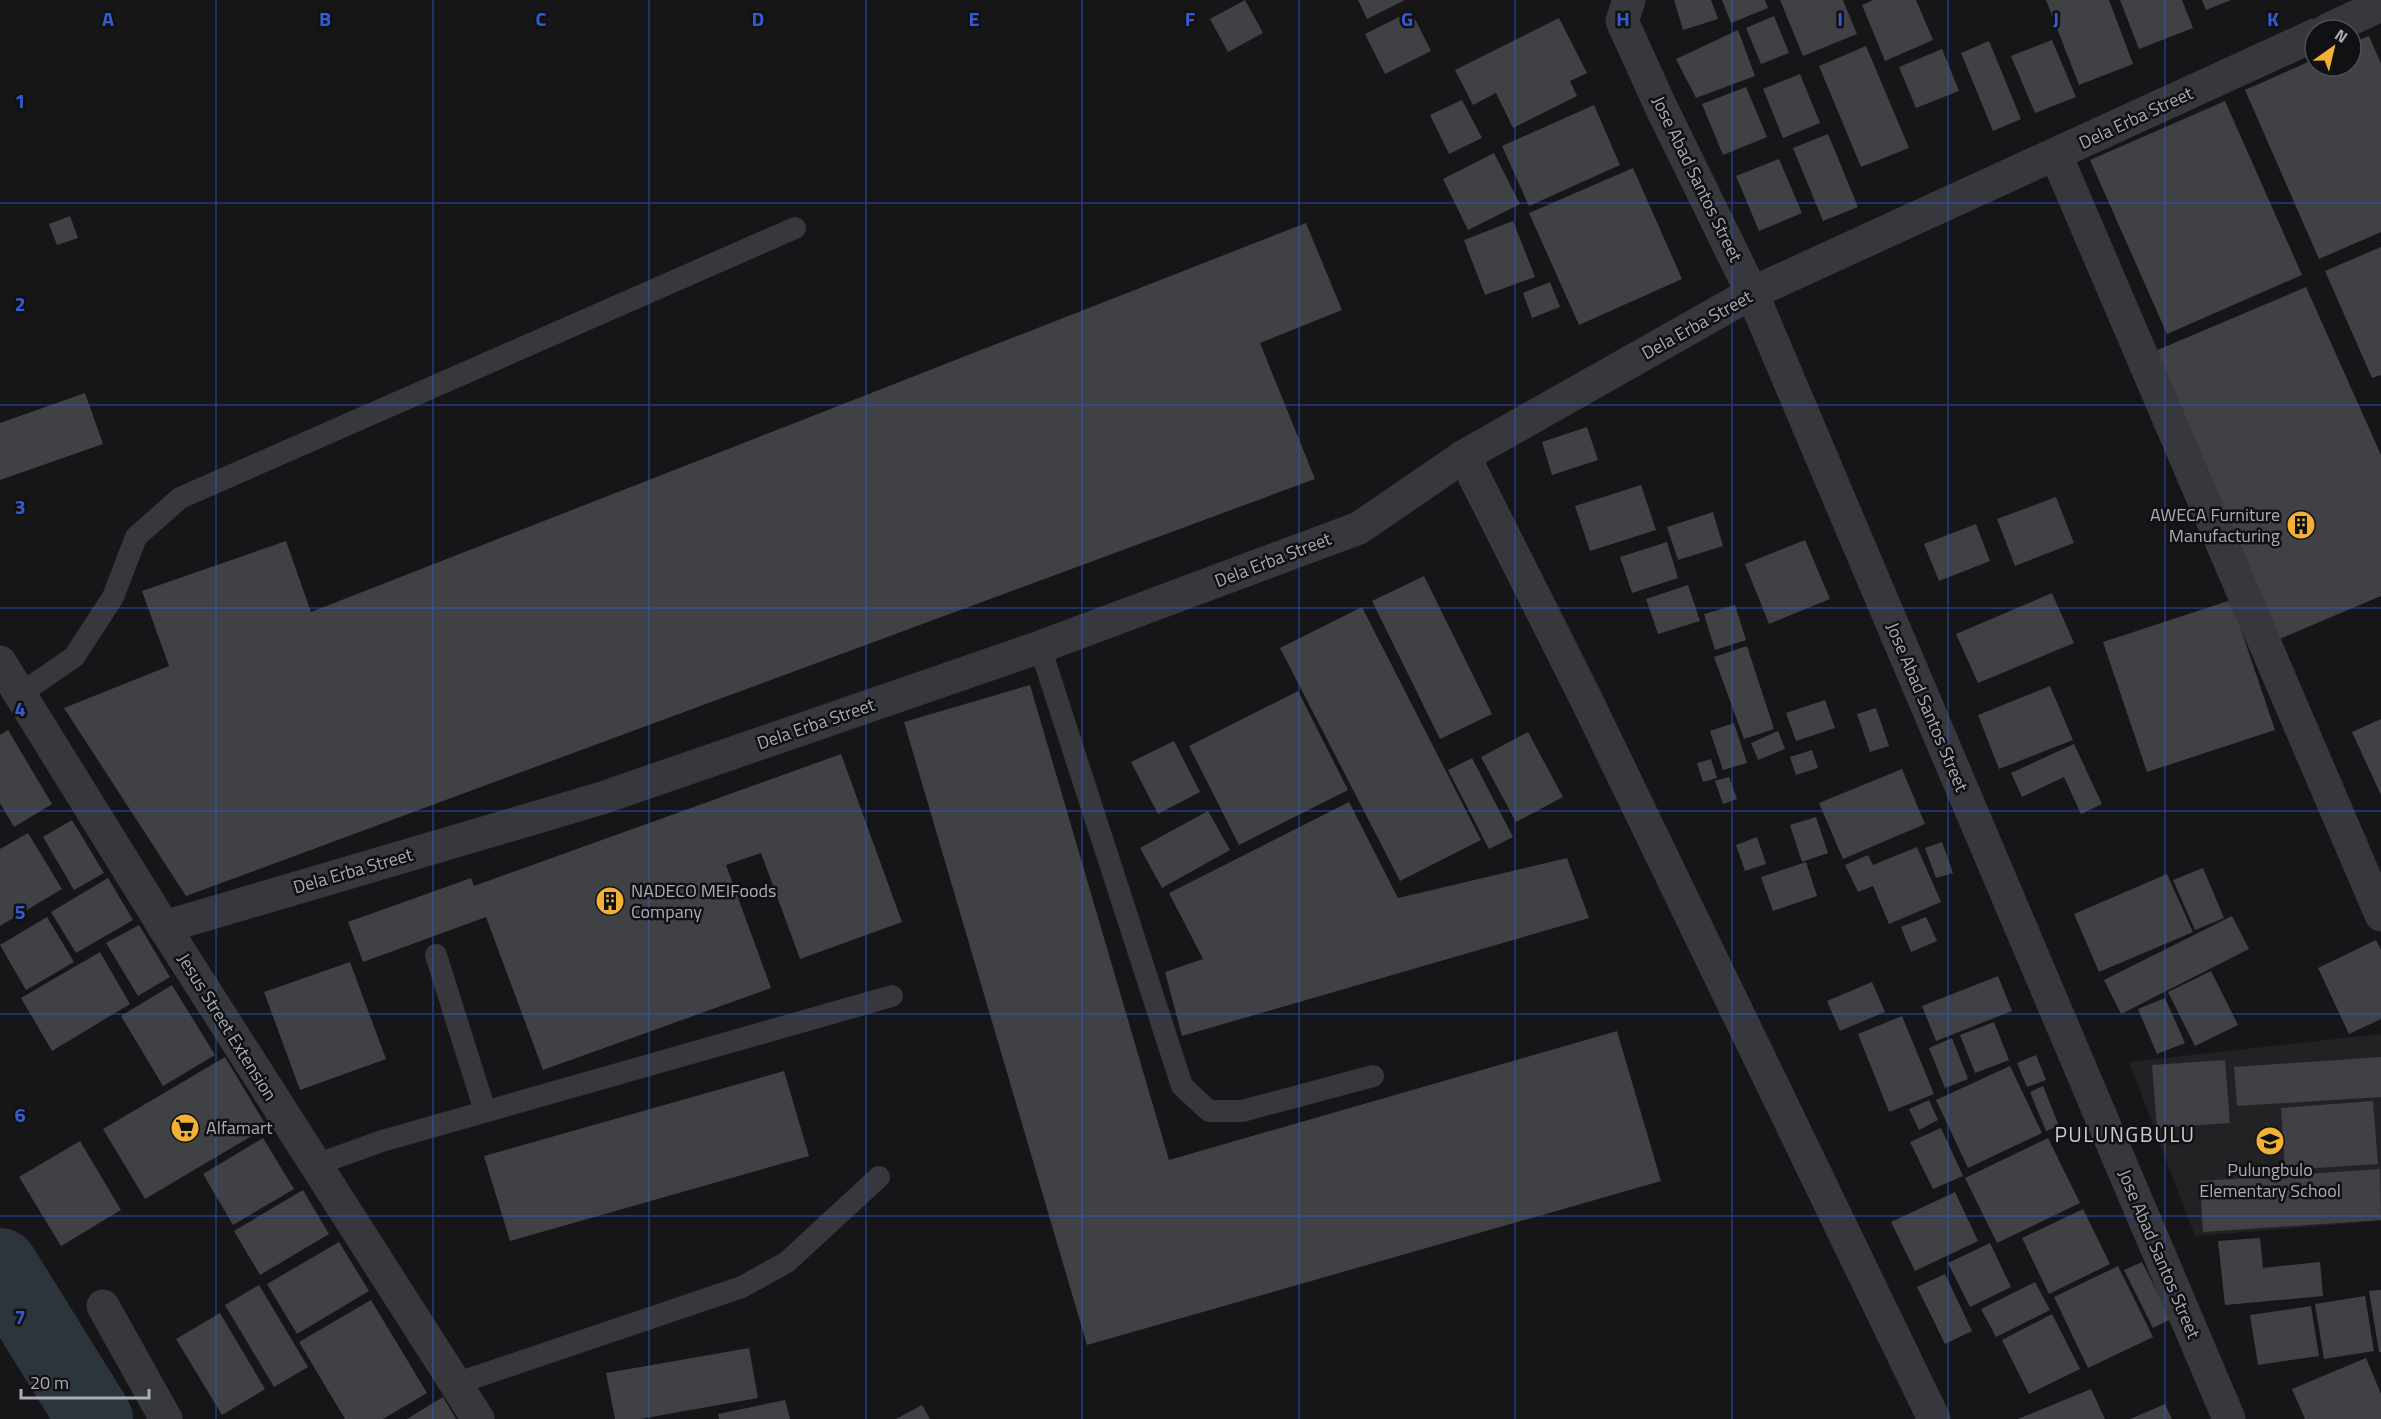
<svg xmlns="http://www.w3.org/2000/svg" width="2381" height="1419" font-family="'Titillium Web',sans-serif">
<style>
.built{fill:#222225}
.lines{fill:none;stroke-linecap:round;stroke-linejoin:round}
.river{stroke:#2c353c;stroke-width:76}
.building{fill:#404145}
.lane{stroke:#37383d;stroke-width:22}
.street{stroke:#37383d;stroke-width:33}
.grid{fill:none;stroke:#325cd3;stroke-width:1.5;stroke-opacity:0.55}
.labels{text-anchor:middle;stroke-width:5;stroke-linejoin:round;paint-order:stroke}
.street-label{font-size:18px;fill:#a8adb8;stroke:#111113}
.poi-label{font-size:18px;fill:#a8adb8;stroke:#111113;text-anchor:start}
.quarter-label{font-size:21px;letter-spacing:1.5px;fill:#c9ccd4;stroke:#111113}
.grid-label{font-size:20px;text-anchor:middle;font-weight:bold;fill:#325cd3;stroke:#111113;stroke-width:5;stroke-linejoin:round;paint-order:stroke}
</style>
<rect width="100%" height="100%" fill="#161618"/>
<!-- built -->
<polygon class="built" points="2381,1034 2381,1221 2195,1236 2129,1062"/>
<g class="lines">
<!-- river -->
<polyline class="river" points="0,1266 95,1419"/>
</g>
<!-- building -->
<g class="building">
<polygon points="1245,0 1263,33 1228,52 1210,19"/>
<polygon points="1358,0 1405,0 1367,19"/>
<polygon points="1674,0 1711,0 1718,19 1683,30"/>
<polygon points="1722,0 1765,0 1768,8 1731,23"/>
<polygon points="1780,0 1843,0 1857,34 1803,56"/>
<polygon points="1873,0 1916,0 1933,40 1885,61 1862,5"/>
<polygon points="2046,0 2109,0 2133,64 2079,85"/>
<polygon points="2120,0 2182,0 2193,28 2139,49"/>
<polygon points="2202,0 2231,0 2206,10"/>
<polygon points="1411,11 1431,51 1385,74 1365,34"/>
<polygon points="1774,16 1789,53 1761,64 1746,28"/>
<polygon points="1559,18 1587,73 1570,81 1577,96 1513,128 1496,93 1473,105 1455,70"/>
<polygon points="1738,30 1755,76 1696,98 1676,59"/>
<polygon points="2369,36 2381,64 2381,232 2319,259 2245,90 2315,59 2315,66 2351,66 2351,43"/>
<polygon points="2052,40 2076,97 2035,113 2011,56"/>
<polygon points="1989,41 2021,119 1993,131 1961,53"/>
<polygon points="1866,46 1909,148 1861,167 1819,66"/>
<polygon points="1942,49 1959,91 1916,108 1899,67"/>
<polygon points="1800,74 1820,123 1783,138 1763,89"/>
<polygon points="1746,87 1767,137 1723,155 1702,104"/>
<polygon points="1462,100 1482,138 1449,154 1430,115"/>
<polygon points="2225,101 2302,275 2167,334 2090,160"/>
<polygon points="1594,105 1620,165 1529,206 1502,146"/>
<polygon points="1828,134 1858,207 1823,221 1793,148"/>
<polygon points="1494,153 1520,204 1468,230 1443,179"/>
<polygon points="1779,159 1802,213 1759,231 1736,176"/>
<polygon points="1633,168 1682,279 1579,325 1529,213"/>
<polygon points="70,216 78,238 57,245 49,224"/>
<polygon points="1513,221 1535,277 1485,295 1464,240"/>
<polygon points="1306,223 1342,310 1260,343 1315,479 186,896 64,708 169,666 142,591 286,541 311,612"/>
<polygon points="2381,247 2381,375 2372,378 2325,271"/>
<polygon points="1550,282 1560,307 1532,318 1523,293"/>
<polygon points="2306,287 2381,455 2381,596 2270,643 2148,354"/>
<polygon points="85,393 103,444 0,480 0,423"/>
<polygon points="1587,427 1598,460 1552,475 1542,442"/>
<polygon points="1641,485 1656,530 1590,551 1575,506"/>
<polygon points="2056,497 2074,543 2015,566 1997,519"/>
<polygon points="1713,512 1723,546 1678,560 1667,527"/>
<polygon points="1976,524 1990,561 1939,581 1924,544"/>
<polygon points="1805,540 1830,599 1769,624 1745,564"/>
<polygon points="1667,542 1678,578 1632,593 1620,557"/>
<polygon points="1424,576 1492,714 1440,739 1372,601"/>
<polygon points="1688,585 1700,621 1658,634 1646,599"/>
<polygon points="2052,593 2074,643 1978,683 1956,634"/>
<polygon points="2231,600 2275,730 2147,772 2103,642"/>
<polygon points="1735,605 1746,640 1715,650 1704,614"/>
<polygon points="1362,607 1481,840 1400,881 1280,648"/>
<polygon points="1747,646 1774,729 1744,739 1714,657"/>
<polygon points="1030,685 1169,1160 1617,1031 1661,1181 1087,1345 904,722"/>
<polygon points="2050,686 2073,740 1999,769 1978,715"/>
<polygon points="1298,691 1348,790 1239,845 1189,746"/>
<polygon points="1825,700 1835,728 1796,741 1786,713"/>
<polygon points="1876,708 1889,746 1870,752 1857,714"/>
<polygon points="2381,719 2381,795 2352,732"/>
<polygon points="1734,723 1747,763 1723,770 1710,731"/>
<polygon points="8,730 52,804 14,827 0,803 0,735"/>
<polygon points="1778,731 1785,749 1758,760 1751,743"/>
<polygon points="1528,732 1563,797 1516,822 1481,757"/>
<polygon points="1174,741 1200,792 1158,814 1131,762"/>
<polygon points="2074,744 2102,804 2081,814 2064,777 2022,797 2011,773"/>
<polygon points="1812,750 1818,768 1796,775 1790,757"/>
<polygon points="841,754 902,922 800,959 761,853 726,865 771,988 543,1070 486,917 363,962 348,922 471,878 474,886"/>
<polygon points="1472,758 1513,837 1489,849 1448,770"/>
<polygon points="1711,759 1717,778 1703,782 1697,763"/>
<polygon points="1902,769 1925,824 1843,859 1819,803"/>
<polygon points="1729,777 1737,799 1723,804 1715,781"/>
<polygon points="1349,802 1398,898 1567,858 1589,918 1182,1036 1165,972 1203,959 1169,893"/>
<polygon points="1208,811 1230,850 1162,888 1140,848"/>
<polygon points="1816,817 1828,853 1802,862 1790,825"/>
<polygon points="72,820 104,873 74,890 43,837"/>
<polygon points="28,833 62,889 0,926 0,849"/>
<polygon points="1757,837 1766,864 1745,871 1736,845"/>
<polygon points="1942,842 1953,873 1936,878 1925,848"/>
<polygon points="1917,847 1941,902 1889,924 1873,886 1858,892 1845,865 1868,855 1873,865"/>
<polygon points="1806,862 1817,896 1773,911 1761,877"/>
<polygon points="2203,868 2224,918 2195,930 2173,880"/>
<polygon points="2167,874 2193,932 2099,972 2074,914"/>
<polygon points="108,878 133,920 76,953 51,912"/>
<polygon points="2232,916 2249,949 2121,1014 2104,980"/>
<polygon points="47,917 74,962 26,990 0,945"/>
<polygon points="1926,917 1937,941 1911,952 1901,927"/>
<polygon points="139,925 170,977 138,996 106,943"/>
<polygon points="2376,940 2381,950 2381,1019 2349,1034 2318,968"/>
<polygon points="100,952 130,1004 52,1051 21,998"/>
<polygon points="350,962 386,1059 300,1090 264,992"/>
<polygon points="2211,971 2238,1025 2195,1046 2168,992"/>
<polygon points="1998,976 2012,1011 1936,1041 1922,1006"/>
<polygon points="1872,982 1885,1012 1840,1031 1827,1001"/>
<polygon points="172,985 215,1055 163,1086 121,1016"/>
<polygon points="2165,998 2185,1043 2157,1054 2138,1009"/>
<polygon points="1902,1016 1934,1094 1889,1112 1858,1034"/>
<polygon points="1994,1022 2009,1060 1975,1073 1960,1035"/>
<polygon points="1952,1038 1968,1079 1945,1088 1929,1048"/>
<polygon points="2036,1055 2046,1080 2027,1087 2017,1063"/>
<polygon points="225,1057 267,1127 145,1199 103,1129"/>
<polygon points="2381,1057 2381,1097 2237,1106 2234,1067"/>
<polygon points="2225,1060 2230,1123 2157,1128 2152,1065"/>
<polygon points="2010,1066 2042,1133 1968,1168 1936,1100"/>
<polygon points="784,1071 809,1156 510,1241 484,1156"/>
<polygon points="2043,1086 2059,1126 2046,1131 2030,1092"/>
<polygon points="1929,1100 1938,1120 1919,1130 1909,1109"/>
<polygon points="2373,1101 2378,1164 2285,1170 2281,1108"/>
<polygon points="1941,1128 1963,1176 1933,1189 1910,1142"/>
<polygon points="263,1138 294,1189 233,1225 203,1174"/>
<polygon points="2048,1138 2080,1203 1997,1243 1965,1178"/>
<polygon points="80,1141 121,1210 61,1246 19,1177"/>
<polygon points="2380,1169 2381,1220 2203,1232 2200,1181"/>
<polygon points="303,1190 329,1234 260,1275 234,1231"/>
<polygon points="1955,1192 1978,1241 1915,1271 1891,1222"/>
<polygon points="2083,1209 2110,1264 2049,1294 2022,1238"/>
<polygon points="2260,1238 2263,1268 2320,1262 2323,1296 2225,1305 2218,1241"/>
<polygon points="339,1242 369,1291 297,1334 267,1284"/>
<polygon points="1990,1243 2011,1287 1970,1307 1948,1263"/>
<polygon points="2142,1262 2171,1319 2153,1328 2124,1270"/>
<polygon points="2118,1266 2153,1337 2088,1368 2054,1297"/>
<polygon points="1945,1274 1972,1331 1945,1344 1917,1287"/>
<polygon points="2035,1282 2050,1310 1996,1337 1981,1309"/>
<polygon points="259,1285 308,1367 274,1387 225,1305"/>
<polygon points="2381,1290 2381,1352 2379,1352 2369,1291"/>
<polygon points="2365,1296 2374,1351 2324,1359 2315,1304"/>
<polygon points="371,1300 427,1393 383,1419 345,1419 299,1342"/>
<polygon points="2311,1306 2319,1356 2258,1365 2250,1315"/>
<polygon points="220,1313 265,1389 222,1415 176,1339"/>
<polygon points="2052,1314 2080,1369 2029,1394 2002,1340"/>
<polygon points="749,1348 758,1398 640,1419 615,1419 606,1373"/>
<polygon points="2366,1358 2381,1394 2381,1419 2305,1419 2292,1389"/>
<polygon points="2091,1389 2105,1419 2018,1419"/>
<polygon points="443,1397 456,1419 407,1419"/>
<polygon points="785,1400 790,1419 719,1419 718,1414"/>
<polygon points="2165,1404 2172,1419 2130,1419"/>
<polygon points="922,1405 930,1419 896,1419"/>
</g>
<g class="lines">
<!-- lane -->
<g class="lane">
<polyline points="1040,647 1182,1086 1209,1111 1242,1111 1373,1076"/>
<polyline points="20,694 74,657 113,597 136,537 180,498 795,228"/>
<polyline points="436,955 485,1111"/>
<polyline points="315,1165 382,1141 892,996"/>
<polyline points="455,1384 742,1287 787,1262 879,1177"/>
</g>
<!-- street -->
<g class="street">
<polyline points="1629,0 1622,21 1661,107 1752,293 2229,1419"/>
<polyline points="2327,30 2381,5"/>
<polyline points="2056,155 2381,915"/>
<polyline points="1464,456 1585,697 1934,1419"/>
<polyline points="0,662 164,927 478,1419"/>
<polyline points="164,927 602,798 1040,647 1359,528 1464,456 1752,293 2315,35"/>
<polyline points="103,1306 166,1419"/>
</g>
</g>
<!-- grid -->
<path class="grid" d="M216 0V1419M433 0V1419M649 0V1419M866 0V1419M1082 0V1419M1299 0V1419M1515 0V1419M1732 0V1419M1948 0V1419M2165 0V1419M0 203H2381M0 405H2381M0 608H2381M0 811H2381M0 1014H2381M0 1216H2381"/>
<!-- icons -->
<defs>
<g id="building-disc" transform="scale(1.5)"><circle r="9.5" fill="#f2b134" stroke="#111113"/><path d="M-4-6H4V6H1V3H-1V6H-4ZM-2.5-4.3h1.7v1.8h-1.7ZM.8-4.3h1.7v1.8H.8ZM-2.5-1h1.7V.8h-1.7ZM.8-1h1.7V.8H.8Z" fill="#111"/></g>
<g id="supermarket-disc" transform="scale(1.5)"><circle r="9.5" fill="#f2b134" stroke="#111113"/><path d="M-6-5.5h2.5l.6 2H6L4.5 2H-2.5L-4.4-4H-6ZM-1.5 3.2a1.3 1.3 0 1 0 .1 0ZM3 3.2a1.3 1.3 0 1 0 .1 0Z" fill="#111"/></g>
<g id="school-disc" transform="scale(1.5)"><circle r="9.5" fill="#f2b134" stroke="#111113"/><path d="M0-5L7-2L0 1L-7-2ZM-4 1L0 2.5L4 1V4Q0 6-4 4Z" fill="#111"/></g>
</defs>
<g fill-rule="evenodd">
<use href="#building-disc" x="2301" y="525"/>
<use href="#building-disc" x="610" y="901"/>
<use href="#supermarket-disc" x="185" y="1128"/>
<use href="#school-disc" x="2270" y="1141"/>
</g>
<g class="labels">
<!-- street labels -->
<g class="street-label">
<text transform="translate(2136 118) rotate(-25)" y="6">Dela Erba Street</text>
<text transform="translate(1697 179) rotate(64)" y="6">Jose Abad Santos Street</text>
<text transform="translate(1697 325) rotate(-29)" y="6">Dela Erba Street</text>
<text transform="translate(1273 560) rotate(-21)" y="6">Dela Erba Street</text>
<text transform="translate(1927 707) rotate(67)" y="6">Jose Abad Santos Street</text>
<text transform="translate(816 724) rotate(-19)" y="6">Dela Erba Street</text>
<text transform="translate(353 871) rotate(-16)" y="6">Dela Erba Street</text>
<text transform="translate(227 1027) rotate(58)" y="6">Jesus Street Extension</text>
<text transform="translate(2159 1254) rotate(67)" y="6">Jose Abad Santos Street</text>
</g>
<!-- poi labels -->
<g class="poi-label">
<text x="2280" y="521" text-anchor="end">AWECA Furniture<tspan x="2280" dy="21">Manufacturing</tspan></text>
<text x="631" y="897">NADECO MEIFoods<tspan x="631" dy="21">Company</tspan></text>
<text x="206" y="1134">Alfamart</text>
<text x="2270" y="1176" text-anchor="middle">Pulungbulo<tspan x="2270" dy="21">Elementary School</tspan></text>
</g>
<!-- quarter labels -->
<g class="quarter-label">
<text x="2125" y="1142">PULUNGBULU</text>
</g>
</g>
<g class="grid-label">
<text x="108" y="26">A</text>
<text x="325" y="26">B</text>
<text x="541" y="26">C</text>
<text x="758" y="26">D</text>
<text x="974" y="26">E</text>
<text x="1190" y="26">F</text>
<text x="1407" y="26">G</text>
<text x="1623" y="26">H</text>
<text x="1840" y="26">I</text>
<text x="2056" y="26">J</text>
<text x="2273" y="26">K</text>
<text x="20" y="108">1</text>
<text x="20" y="311">2</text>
<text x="20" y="514">3</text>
<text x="20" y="716">4</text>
<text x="20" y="919">5</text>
<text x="20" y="1122">6</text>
<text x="20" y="1324">7</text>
</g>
<!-- north arrow -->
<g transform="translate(2333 48) rotate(34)"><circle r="28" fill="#111113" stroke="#4d4f55" stroke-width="1.5"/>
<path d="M0-4.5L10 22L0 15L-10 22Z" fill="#f2b134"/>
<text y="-9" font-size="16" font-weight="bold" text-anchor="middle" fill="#a8adb8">N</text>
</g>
<!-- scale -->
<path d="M21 1389v9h128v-9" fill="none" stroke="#a8adb8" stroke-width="3"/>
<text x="30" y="1389" font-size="18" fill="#a8adb8" stroke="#111113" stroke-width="4.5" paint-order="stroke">20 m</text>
</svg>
